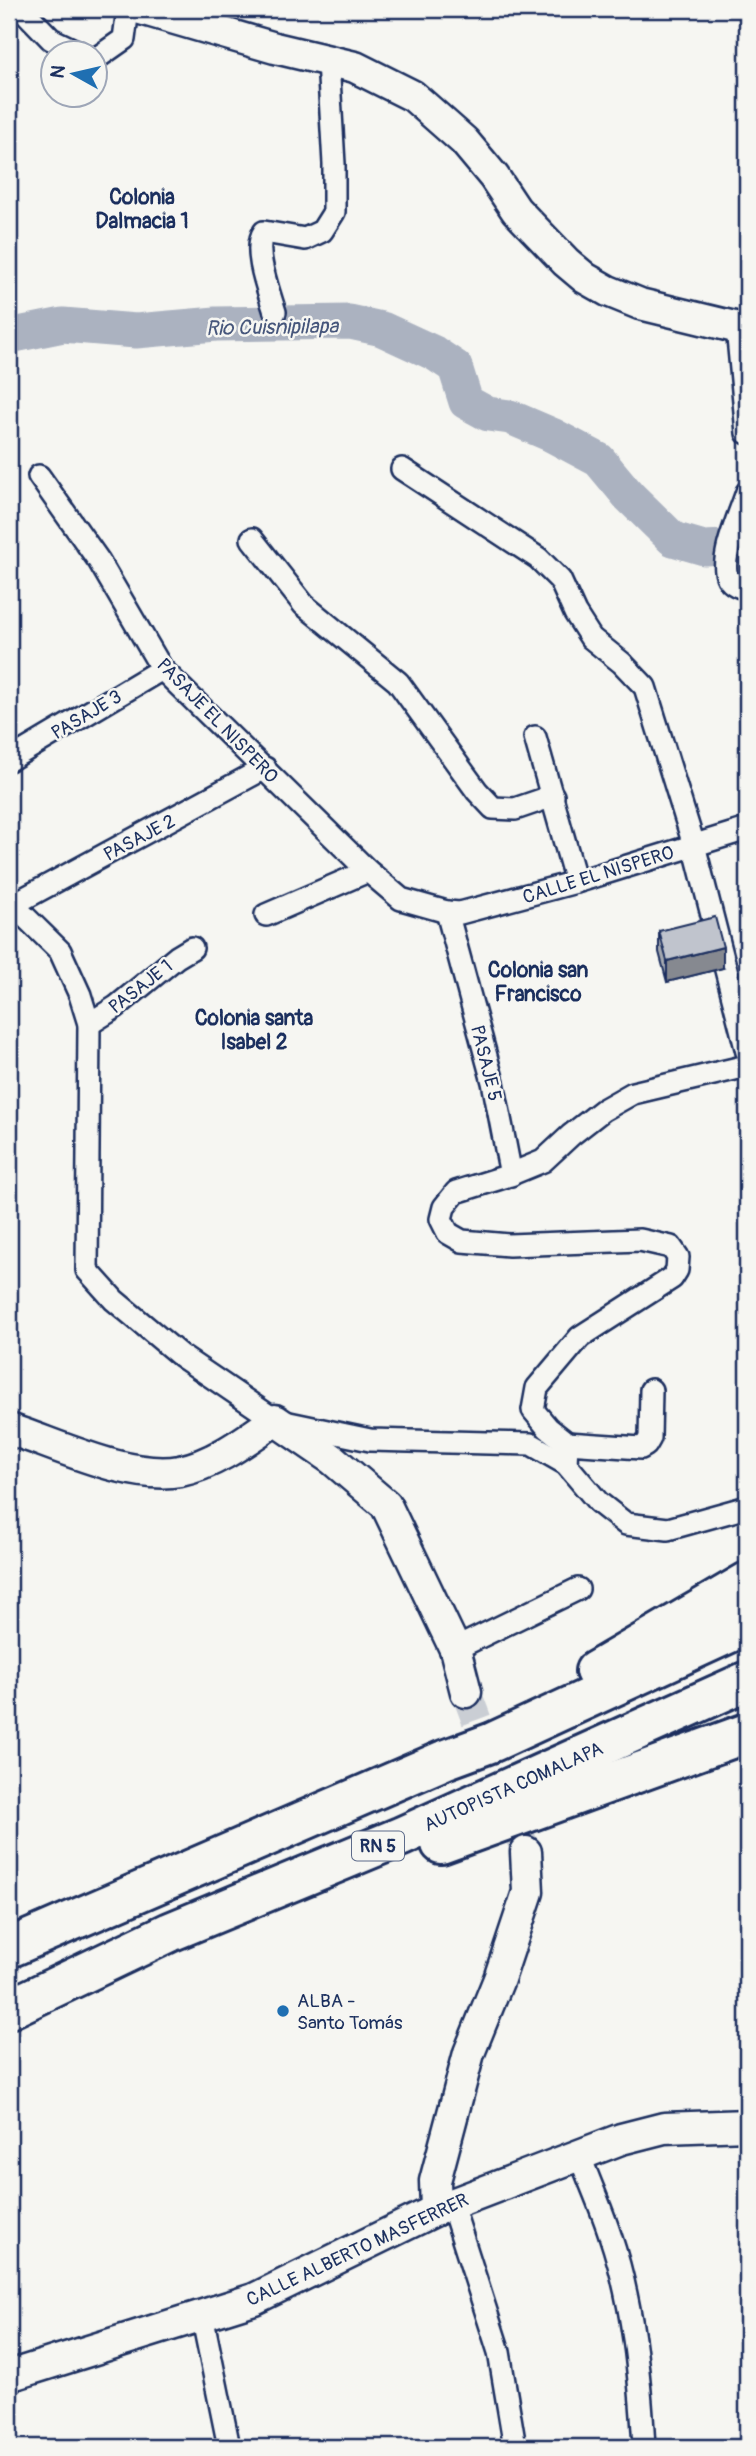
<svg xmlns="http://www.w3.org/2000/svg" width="756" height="2456" font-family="Pangolin,sans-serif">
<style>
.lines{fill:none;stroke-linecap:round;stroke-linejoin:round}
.river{stroke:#abb2c0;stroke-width:35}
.secondary-tunnel{stroke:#caced4;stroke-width:30;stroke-dasharray:30 15;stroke-linecap:butt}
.street-casing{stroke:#1b2f5e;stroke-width:26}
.secondary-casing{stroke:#1b2f5e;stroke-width:35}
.highway-casing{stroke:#1b2f5e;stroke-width:44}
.street{stroke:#f6f6f2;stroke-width:21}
.secondary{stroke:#f6f6f2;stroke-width:30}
.highway{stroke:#f6f6f2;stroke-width:38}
.wall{fill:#a5a9b0;stroke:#1b2f5e;stroke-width:2}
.shaded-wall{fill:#868990;stroke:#1b2f5e;stroke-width:2}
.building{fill:#c0c4cd;stroke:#1b2f5e;stroke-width:2}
.poi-dot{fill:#1f6fb2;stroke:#f6f6f2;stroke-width:2.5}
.labels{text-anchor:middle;stroke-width:5;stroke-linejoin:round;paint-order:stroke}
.shield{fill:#f6f6f2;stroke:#5d6b8a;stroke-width:2}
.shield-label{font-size:18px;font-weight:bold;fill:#1b2f5e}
.street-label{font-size:19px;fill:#1b2f5e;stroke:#f6f6f2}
.poi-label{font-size:19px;fill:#1b2f5e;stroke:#f6f6f2;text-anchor:start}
.neighbourhood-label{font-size:21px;font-weight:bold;fill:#1b2f5e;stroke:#f6f6f2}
.water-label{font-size:21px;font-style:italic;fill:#46567b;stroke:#f6f6f2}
</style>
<rect width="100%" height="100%" fill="#f6f6f2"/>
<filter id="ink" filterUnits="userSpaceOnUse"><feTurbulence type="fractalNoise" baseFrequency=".0143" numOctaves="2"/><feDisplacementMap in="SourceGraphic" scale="14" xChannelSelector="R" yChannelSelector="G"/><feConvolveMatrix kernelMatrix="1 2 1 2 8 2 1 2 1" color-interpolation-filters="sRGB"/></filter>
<g filter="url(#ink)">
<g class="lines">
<!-- river -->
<polyline class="river" points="9,336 63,325 136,331 216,324 350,322 382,329 434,353 455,367 466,402 488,414 510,417 552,435 599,460 629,496 673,539 704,548 747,546"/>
<!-- secondary-tunnel -->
<polyline class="secondary-tunnel" points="466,1692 526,1852"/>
<!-- street casing -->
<g class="street-casing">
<g id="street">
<polyline points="22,9 51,39 78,52"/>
<polyline points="94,60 124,39 128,9"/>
<path d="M275 312C269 292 252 249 264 232L305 239 322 231 334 212V164L328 61"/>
<polyline points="737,327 747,433"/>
<polyline points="402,469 538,558 560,580 575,613 591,638 622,663 645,687 694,845 747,1052"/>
<polyline points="39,476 99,561 162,669 368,871 401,899 447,912 460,913 576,882 747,829"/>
<path d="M747 492C741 511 718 560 728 578 732 585 740 587 747 589"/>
<polyline points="252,539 304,605 398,682 477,791 493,808 515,809 553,796"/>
<polyline points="535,737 576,882"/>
<polyline points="9,760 162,669"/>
<polyline points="9,901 60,951 80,995 89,1024 87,1270 114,1300 181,1356 275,1420 370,1440 531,1444 566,1464 598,1502 626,1524 668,1529 747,1507"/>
<polyline points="12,905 265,768"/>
<polyline points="447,912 493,1082 511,1175"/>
<polyline points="266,915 368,871"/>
<polyline points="89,1024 116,1007 177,957 192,948"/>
<polyline points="567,1443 641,1448 646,1445 650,1438 651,1390"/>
<polyline points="566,1464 567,1443 548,1428 533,1410 537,1388 580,1337 672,1278 677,1270 678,1257 671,1247 640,1240 509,1245 462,1241 448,1233 441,1219 444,1207 456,1192 504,1177 543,1161 571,1135 603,1110 633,1093 747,1066"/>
<polyline points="455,1649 578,1589"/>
<path d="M579 2154C589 2181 601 2207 610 2235 633 2303 640 2376 644 2447"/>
<polyline points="452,2205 499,2352 515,2447"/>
<polyline points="202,2315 229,2447"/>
</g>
</g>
<!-- secondary casing -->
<g class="secondary-casing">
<g id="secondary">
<polyline points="141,9 275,48 355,67 413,96 464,141 494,177 516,210 566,262 585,278 608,291 640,304 747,330"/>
<path d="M9 1429C58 1445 129 1480 180 1471 215 1464 246 1440 275 1420L332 1459 386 1505 455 1649 466 1692"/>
<polyline points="436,2210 435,2181 469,2053 499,1979 528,1892 526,1852"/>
<polyline points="9,2376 254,2299 436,2210 621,2139 664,2128 747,2125"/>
</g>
</g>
<!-- highway casing -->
<g class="highway-casing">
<g id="highway">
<polyline points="595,1671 747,1582"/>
<polyline points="441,1844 747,1733"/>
<polyline points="9,1948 444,1760 493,1742 747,1625"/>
<polyline points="9,2009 170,1932 402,1836 747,1681"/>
</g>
</g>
<!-- street -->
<use href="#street" class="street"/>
<!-- secondary -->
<use href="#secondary" class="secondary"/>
<!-- highway -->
<use href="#highway" class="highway"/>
</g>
<!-- wall -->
<polygon class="wall" points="659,931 723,968 667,982 659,952"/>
<!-- shaded-wall -->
<polygon class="shaded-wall" points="723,947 723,968 667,982 667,961"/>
<!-- building -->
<polygon class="building" points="715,917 723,947 667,961 659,931"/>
</g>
<!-- markers -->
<circle class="poi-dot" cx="283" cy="2011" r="7"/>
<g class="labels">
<!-- shield labels -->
<rect class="shield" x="352" y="1831.5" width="52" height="29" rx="5"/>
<g class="shield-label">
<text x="378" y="1852">RN 5</text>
</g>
<!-- street labels -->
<g class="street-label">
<text transform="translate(86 714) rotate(-31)" y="7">PASAJE 3</text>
<text transform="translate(218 720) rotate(46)" y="7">PASAJE EL NISPERO</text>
<text transform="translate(139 837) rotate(-28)" y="7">PASAJE 2</text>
<text transform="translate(598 874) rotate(-17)" y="7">CALLE EL NISPERO</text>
<text transform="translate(140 986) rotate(-38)" y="7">PASAJE 1</text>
<text transform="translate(487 1063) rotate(76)" y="7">PASAJE 5</text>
<text transform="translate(513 1786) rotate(-24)" y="7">AUTOPISTA COMALAPA</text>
<text transform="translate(357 2249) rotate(-25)" y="7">CALLE ALBERTO MASFERRER</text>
</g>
<!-- poi labels -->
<g class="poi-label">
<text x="297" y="2007">ALBA -<tspan x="297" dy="22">Santo Tomás</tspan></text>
</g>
<!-- neighbourhood labels -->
<g class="neighbourhood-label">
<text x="142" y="204">Colonia<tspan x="142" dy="24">Dalmacia 1</tspan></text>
<text x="538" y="977">Colonia san<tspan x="538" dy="24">Francisco</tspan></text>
<text x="254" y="1025">Colonia santa<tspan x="254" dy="24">Isabel 2</tspan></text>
</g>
<!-- water labels -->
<g class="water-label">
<text transform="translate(272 327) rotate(-1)" y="7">Rio Cuisnipilapa</text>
</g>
</g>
<!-- margin -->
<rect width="756" height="2456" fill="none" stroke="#f6f6f2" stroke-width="35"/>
<rect x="18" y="18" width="721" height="2421" fill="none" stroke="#1b2f5e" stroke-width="2.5" filter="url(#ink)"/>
<!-- north arrow -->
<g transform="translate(74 74) rotate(278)"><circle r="33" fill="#f6f6f2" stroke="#9ea6b7" stroke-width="2"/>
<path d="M0-5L12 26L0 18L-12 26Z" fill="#1f6fb2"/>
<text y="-10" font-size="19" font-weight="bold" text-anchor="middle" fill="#1b2f5e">N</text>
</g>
</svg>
